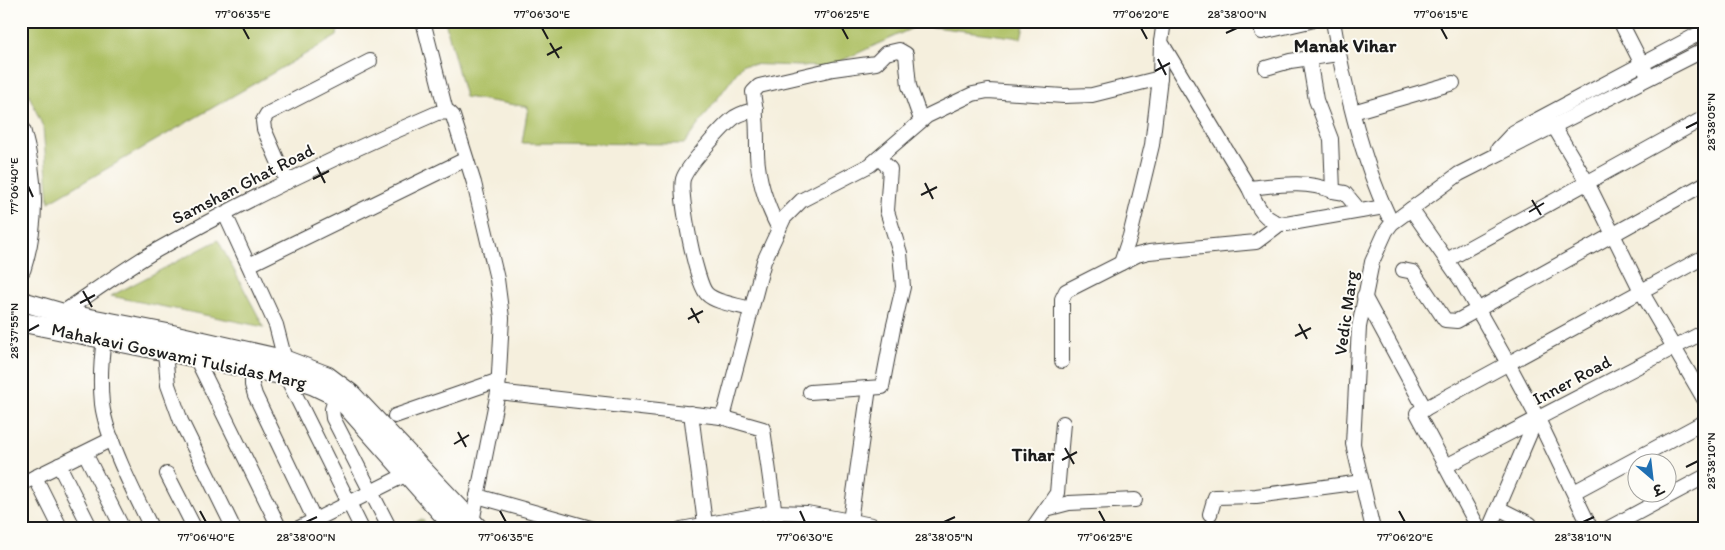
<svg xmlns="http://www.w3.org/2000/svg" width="1725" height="550" font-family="Itim,'Playpen Sans Deva',sans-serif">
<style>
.green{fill:#adc064;stroke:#646e40}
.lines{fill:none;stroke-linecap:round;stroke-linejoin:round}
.street-casing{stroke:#3d3c39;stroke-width:16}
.secondary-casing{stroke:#3d3c39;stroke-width:21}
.street{stroke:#fff;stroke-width:14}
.secondary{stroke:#fff;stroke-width:19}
.ticks{fill:none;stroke:#1c1c1c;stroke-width:2}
.labels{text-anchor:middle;stroke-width:4;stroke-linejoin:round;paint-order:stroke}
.street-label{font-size:18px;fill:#1c1c1c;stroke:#fdfcf7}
.neighbourhood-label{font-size:19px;font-weight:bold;fill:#1c1c1c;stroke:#fdfcf7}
.neatline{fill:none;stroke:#1c1c1c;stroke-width:2}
.ticks-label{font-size:12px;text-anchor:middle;fill:#1c1c1c}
</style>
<rect width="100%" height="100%" fill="#fdfcf7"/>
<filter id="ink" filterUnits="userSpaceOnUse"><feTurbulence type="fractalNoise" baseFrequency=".02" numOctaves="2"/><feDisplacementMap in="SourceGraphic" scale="10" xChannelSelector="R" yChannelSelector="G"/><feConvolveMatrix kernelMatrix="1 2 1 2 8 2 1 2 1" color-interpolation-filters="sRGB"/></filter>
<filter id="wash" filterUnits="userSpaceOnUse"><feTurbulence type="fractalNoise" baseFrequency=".0096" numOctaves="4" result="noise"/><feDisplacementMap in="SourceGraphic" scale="20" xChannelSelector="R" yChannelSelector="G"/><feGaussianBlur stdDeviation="1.12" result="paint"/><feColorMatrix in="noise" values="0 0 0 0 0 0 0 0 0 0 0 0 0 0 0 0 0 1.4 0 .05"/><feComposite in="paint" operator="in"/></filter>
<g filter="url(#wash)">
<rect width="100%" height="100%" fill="#f5efdd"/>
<!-- green -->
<g class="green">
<polygon points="21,21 339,21 337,36 49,202 43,127 21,77"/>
<polygon points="445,21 1025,21 1021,38 919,25 828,67 743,64 684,144 522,143 528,107 465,97"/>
<polygon points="218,240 264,327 111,296"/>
<polygon points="422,519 431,529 403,529"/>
</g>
</g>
<g filter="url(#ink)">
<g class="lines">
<!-- street casing -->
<g class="street-casing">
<g id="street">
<polyline points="423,21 446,111"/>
<path d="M1164 21 1161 42 1249 188C1257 206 1264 223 1286 224L1384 207"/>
<path d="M1333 21C1343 81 1362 160 1388 215"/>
<polyline points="1620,21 1646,72"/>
<polyline points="1262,32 1310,21"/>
<polyline points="1309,58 1316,100 1331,139 1333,191 1345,193 1360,211"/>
<polyline points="1266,68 1290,61 1338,54"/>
<polyline points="1353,112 1453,83"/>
<polyline points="1553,125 1587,182 1641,291 1704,399"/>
<polyline points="1498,149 1514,132 1704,31"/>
<polyline points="287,182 264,129 263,121 267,114 370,61"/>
<path d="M1249 188C1279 185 1305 180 1333 191"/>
<polyline points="1411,209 1462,282 1509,365 1537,417 1591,529"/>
<polyline points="225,214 276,325 285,360"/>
<path d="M779 229C767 206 758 180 757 154 757 133 757 114 753 92L759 86 833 69 876 63 886 53 899 50 906 54 909 86 921 120"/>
<polyline points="1447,260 1704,118"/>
<polyline points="1121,263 1130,236 1152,145 1160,78"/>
<polyline points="249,265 466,159"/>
<polyline points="1403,270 1413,272 1445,320 1457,321 1704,184"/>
<polyline points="1364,296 1425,409"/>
<path d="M750 309C738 305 716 303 707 294 696 284 679 194 683 179 687 166 724 125 735 117 742 113 748 111 756 110"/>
<path d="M62 313C93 292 124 269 157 250 247 199 341 154 437 113L449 112 453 116 474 183 497 279 502 318 498 392 472 522"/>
<path d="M104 339C101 360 100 383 102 404 106 438 136 497 152 529"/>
<polyline points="165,352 168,385 181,421 234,529"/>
<polyline points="196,358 280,529"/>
<polyline points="1062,361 1062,299 1066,291 1137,255 1149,252 1256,242 1280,224"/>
<polyline points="252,369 252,385 255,395 319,529"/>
<polyline points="286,376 362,529"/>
<polyline points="498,392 721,417"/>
<polyline points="810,392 882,387 893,329 903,287 900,253 887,211 890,169 879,158"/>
<polyline points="336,396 332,409 333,418 390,529"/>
<polyline points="691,413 705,524"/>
<polyline points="395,416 499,380"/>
<polyline points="85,453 123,529"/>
<polyline points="59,465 91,529"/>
<polyline points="1446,466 1704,332"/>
<polyline points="167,474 195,529"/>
<polyline points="35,477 61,529"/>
<polyline points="21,484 112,439"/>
<polyline points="1574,492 1704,422"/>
<polyline points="477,496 594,529"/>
<polyline points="1498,508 1530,524"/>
<polyline points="1046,509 1069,503 1135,500"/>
<polyline points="1210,514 1215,497 1256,496 1362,482"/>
<polyline points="849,528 869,388"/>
<polyline points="297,529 407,474"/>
<polyline points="681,529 775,512 807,513 872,525 875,529"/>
<polyline points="777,529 763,429 721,417 725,410 764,261 784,218 802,200 870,165 927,116 973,94 988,91 1064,96 1092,95 1160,78 1161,42"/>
<polyline points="1032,529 1057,493 1063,423"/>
<polyline points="1373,529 1353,444 1359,327 1372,262 1386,231 1392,223 1459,174 1704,50"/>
<polyline points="1479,529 1417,413 1704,257"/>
<polyline points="1489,529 1537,417"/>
<polyline points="1607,529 1704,477"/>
</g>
</g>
<!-- secondary casing -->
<g class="secondary-casing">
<g id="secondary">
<path d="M21 131C34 178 36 222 21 269"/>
<polyline points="21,301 62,313 170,334 285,360 327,376 351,394 479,529"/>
<polyline points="21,322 283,375 313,385 336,396 345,404 456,529"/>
</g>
</g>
<!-- street -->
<use href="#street" class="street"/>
<!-- secondary -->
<use href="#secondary" class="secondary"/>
</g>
</g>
<!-- ticks -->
<path class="ticks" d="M243 28 249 39M542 28 548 39M842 28 848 39M1141 28 1147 39M1441 28 1447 39M1226 33 1237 28M550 43 559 58M547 55 562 47M1158 59 1166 75M1155 71 1170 63M1686 128 1698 122M317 167 325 183M313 179 329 171M925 183 933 199M28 186 33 197M921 195 937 187M1532 200 1541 215M1529 212 1544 203M83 291 92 307M80 303 95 295M691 308 699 323M688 319 703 311M1299 324 1307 339M28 331 39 325M1295 336 1311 328M458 432 466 447M454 444 469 435M1065 448 1074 464M1062 460 1077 452M1686 467 1698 461M200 511 206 522M500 511 506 522M800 511 805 522M1099 511 1105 522M1399 511 1405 522M306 522 317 517M944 522 955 517M1583 522 1594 517"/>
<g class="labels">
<!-- street labels -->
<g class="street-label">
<text transform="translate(243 184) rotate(-27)" y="6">Samshan Ghat Road</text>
<text transform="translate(1346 313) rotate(-82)" y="6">Vedic Marg</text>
<text transform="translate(179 356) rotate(12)" y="6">Mahakavi Goswami Tulsidas Marg</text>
<text transform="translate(1572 380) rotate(-28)" y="6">Inner Road</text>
</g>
<!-- neighbourhood labels -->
<g class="neighbourhood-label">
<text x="1345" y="52">Manak Vihar</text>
<text x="1033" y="461">Tihar</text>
</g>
</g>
<!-- margin -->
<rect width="1725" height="550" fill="none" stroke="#fdfcf7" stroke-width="55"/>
<!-- north arrow -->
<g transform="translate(1652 478) rotate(152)"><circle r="24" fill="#fdfcf7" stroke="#a3a29f"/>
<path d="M0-4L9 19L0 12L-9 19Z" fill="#1f6fb2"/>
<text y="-8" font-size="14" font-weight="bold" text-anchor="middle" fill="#1c1c1c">उ</text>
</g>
<rect x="28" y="28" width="1670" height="494" class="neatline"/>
<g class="ticks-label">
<text x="243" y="18">77°06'35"E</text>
<text x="542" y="18">77°06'30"E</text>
<text x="842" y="18">77°06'25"E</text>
<text x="1141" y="18">77°06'20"E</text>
<text x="1237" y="18">28°38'00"N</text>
<text x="1441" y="18">77°06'15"E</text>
<text transform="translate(1711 122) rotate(-90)" y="4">28°38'05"N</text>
<text transform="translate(14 186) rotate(-90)" y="4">77°06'40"E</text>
<text transform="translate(14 331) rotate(-90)" y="4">28°37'55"N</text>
<text transform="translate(1711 461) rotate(-90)" y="4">28°38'10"N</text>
<text x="206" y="541">77°06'40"E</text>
<text x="306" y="541">28°38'00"N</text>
<text x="506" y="541">77°06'35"E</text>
<text x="805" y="541">77°06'30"E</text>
<text x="944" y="541">28°38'05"N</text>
<text x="1105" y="541">77°06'25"E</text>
<text x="1405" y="541">77°06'20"E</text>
<text x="1583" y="541">28°38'10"N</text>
</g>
</svg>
